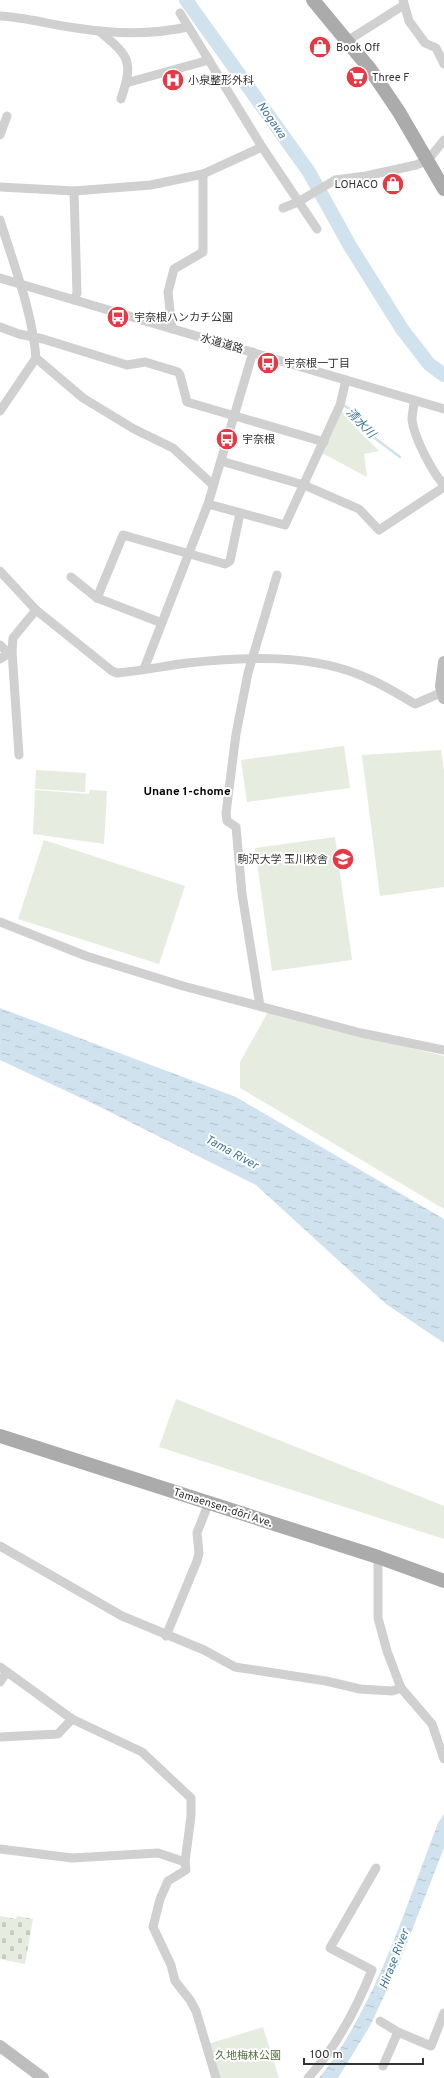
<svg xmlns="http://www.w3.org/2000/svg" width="444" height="2078" font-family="Overpass,'Noto Sans JP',sans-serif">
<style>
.green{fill:#e6ecdf}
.cemetery{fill:url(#cemetery-stones)}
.water{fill:url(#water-ripples)}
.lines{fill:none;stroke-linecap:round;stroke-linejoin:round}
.stream{stroke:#cfe2ee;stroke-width:2.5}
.river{stroke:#cfe2ee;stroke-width:14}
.street{stroke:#d0d0d0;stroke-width:9}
.secondary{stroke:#bdbdbd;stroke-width:12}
.primary{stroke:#ababab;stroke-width:14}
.labels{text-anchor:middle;stroke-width:4;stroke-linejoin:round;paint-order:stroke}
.poi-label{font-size:11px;fill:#333;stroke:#fff;text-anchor:start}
.street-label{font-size:11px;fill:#333;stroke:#fff}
.park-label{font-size:11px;fill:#56703f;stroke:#fff}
.water-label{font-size:12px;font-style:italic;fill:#3f7597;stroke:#fff}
.neighbourhood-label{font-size:12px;font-weight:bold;fill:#000;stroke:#fff}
</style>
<defs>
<pattern id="cemetery-stones" width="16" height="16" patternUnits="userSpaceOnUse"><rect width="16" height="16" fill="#e6ecdf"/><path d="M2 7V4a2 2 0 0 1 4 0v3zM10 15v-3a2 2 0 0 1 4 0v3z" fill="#c6cbc0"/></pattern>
<pattern id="water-ripples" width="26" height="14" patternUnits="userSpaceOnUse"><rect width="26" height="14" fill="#cfe2ee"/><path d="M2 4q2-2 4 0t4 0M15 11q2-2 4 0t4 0" fill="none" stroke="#b2c2cd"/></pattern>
</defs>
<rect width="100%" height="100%" fill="#fff"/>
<!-- green -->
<g class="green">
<polygon points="341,410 355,427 379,451 364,454 367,477 322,453"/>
<polygon points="344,746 350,788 247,802 241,760"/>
<polygon points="441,750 444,771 444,887 380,896 362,755"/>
<polygon points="36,770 86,773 85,792 35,789"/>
<polygon points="35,790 89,794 90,790 107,791 104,844 33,834"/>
<polygon points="335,837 352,960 272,971 255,848"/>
<polygon points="44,840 185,886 159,964 18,919"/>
<polygon points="268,1012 444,1056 444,1209 240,1088 240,1062"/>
<polygon points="176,1399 444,1506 444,1539 159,1447"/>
<polygon points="263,2027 279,2078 219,2078 208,2044"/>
</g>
<!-- cemetery -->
<polygon class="cemetery" points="0,1916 16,1919 17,1916 33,1919 25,1964 0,1959"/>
<!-- water -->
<g class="water">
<polygon points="0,1008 236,1097 444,1219 444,1343 386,1304 256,1185 94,1104 0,1060"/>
<path d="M444 1814V1848L398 1966 370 2026 338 2078H319C375 2009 406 1906 438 1823Z"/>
</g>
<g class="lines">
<!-- stream -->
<polyline class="stream" points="342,404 354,412 368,433 400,457"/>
<!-- river -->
<polyline class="river" points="186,0 309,172 350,246 402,329 429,364 444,375"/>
<!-- street -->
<g class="street">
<polyline points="403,0 409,21 425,43 436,48 444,64"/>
<polyline points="180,13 262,147 317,229"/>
<path d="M0 16C26 17 50 25 76 28 115 34 149 35 188 27"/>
<path d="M99 31C129 56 134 60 121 99"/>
<polyline points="347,41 404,5"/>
<polyline points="126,83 209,60"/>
<polyline points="0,135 7,116"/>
<polyline points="0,187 74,191 151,185 203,174 262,147"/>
<polyline points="283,208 298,202 335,180 366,176 416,165 428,160 444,140"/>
<path d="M0 220C14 266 32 310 36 358L83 398 134 429 173 448 213 485"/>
<polyline points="0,278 444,409"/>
<polyline points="74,300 77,293 74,191"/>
<polyline points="0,327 19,334 43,339 127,365 145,362 178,372 180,375 187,402 324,442"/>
<polyline points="172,329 168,292 174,269 203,252 203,174"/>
<path d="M414 401C414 407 412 414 412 420 414 437 432 472 444 485"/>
<polyline points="0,411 36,358"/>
<polyline points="221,461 304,485 359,509 379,530 444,487"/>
<polyline points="208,504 285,525 340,405 346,380"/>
<path d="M0 571 36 610 112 671 117 673C141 671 164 666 187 663 245 657 312 653 367 678 384 685 400 695 415 704L443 692"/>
<polyline points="71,577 97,598 162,623"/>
<polyline points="97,598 123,535 225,564 230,561 240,513"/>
<polyline points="0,645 8,653"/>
<polyline points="0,659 12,651"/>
<polyline points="144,669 208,504 253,352"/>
<polyline points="19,755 12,651 13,638 36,610"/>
<polyline points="0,922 86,956 183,986 361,1033 444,1050"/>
<polyline points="260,1006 242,894 236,827 227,821 226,813 236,734 248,673 277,575"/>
<polyline points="0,1546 122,1616 204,1650 235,1667 326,1681 360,1689 392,1691 401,1688"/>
<polyline points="378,1557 378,1618 387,1651 401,1688 432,1724 444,1759"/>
<polyline points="166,1636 197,1561 199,1553 197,1533 209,1502"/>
<polyline points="0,1667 72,1719 142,1752 191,1798 191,1816 185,1862 186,1870 168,1881 160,1899 153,1927 171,1965 175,1981 190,2000 196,2011 216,2078"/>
<polyline points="0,1682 7,1672"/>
<polyline points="0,1737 58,1734 72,1719"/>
<polyline points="0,1849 72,1858 158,1853 185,1862"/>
<polyline points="380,2021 398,2032 431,2046 444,2013"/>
<polyline points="383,2066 398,2032"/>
<path d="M308 2078C337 2046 356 2010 372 1970L330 1948 376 1868"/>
</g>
<!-- secondary -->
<g class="secondary">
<polyline points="444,662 441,686 444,698"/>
<polyline points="0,2046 43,2078"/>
</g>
<!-- primary -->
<g class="primary">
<polyline points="313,0 370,69 399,112 444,189"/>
<polyline points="0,1436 378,1557 444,1581"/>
</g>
</g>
<!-- icons -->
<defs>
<g id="shop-disc" transform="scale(1.15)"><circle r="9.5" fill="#e63946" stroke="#fff"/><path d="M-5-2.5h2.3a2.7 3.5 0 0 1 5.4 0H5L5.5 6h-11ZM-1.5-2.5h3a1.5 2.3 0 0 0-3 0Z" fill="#fff"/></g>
<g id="supermarket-disc" transform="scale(1.15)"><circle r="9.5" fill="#e63946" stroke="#fff"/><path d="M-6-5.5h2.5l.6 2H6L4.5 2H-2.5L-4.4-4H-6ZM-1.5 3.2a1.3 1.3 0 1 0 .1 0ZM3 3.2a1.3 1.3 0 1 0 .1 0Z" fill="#fff"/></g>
<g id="hospital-disc" transform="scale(1.15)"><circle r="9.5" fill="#e63946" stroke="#fff"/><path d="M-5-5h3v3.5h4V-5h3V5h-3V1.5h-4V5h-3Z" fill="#fff"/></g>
<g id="bus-disc" transform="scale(1.15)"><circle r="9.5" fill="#e63946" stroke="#fff"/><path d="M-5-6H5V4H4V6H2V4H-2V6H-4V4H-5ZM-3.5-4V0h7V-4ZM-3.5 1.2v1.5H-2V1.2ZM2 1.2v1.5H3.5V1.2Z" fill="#fff"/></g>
<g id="university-disc" transform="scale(1.15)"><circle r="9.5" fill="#e63946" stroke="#fff"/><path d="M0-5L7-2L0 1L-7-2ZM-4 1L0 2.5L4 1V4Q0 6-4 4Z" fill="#fff"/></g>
</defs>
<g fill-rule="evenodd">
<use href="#shop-disc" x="320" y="47"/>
<use href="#supermarket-disc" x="357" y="77"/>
<use href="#hospital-disc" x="173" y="80"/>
<use href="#shop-disc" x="393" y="184"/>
<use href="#bus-disc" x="118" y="317"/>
<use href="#bus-disc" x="268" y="363"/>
<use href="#bus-disc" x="227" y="439"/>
<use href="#university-disc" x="343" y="859"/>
</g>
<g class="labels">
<!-- poi labels -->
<g class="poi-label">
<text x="336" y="51">Book Off</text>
<text x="372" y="81">Three F</text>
<text x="188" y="84">小泉整形外科</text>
<text x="378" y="188" text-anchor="end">LOHACO</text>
<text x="134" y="321">宇奈根ハンカチ公園</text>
<text x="284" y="367">宇奈根一丁目</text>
<text x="242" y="443">宇奈根</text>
<text x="328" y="863" text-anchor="end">駒沢大学 玉川校舎</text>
</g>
<!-- street labels -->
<g class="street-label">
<text transform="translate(222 343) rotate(16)" y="4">水道道路</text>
<text transform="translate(223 1507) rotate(18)" y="4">Tamaensen-dōri Ave.</text>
</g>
<!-- park labels -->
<g class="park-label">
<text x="248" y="2059">久地梅林公園</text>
</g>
<!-- water labels -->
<g class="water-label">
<text transform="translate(272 120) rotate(55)" y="4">Nogawa</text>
<text transform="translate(361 423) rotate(46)" y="4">清水川</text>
<text transform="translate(232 1152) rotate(29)" y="4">Tama River</text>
<text transform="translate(394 1959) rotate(-69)" y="4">Hirase River</text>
</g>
<!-- neighbourhood labels -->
<g class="neighbourhood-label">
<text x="187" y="795">Unane 1-chome</text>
</g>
</g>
<!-- scale -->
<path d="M304 2058v6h119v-6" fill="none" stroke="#333333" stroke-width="2"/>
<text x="310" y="2058" font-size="12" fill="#333333" stroke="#ffffff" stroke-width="3" paint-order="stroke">100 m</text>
</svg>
